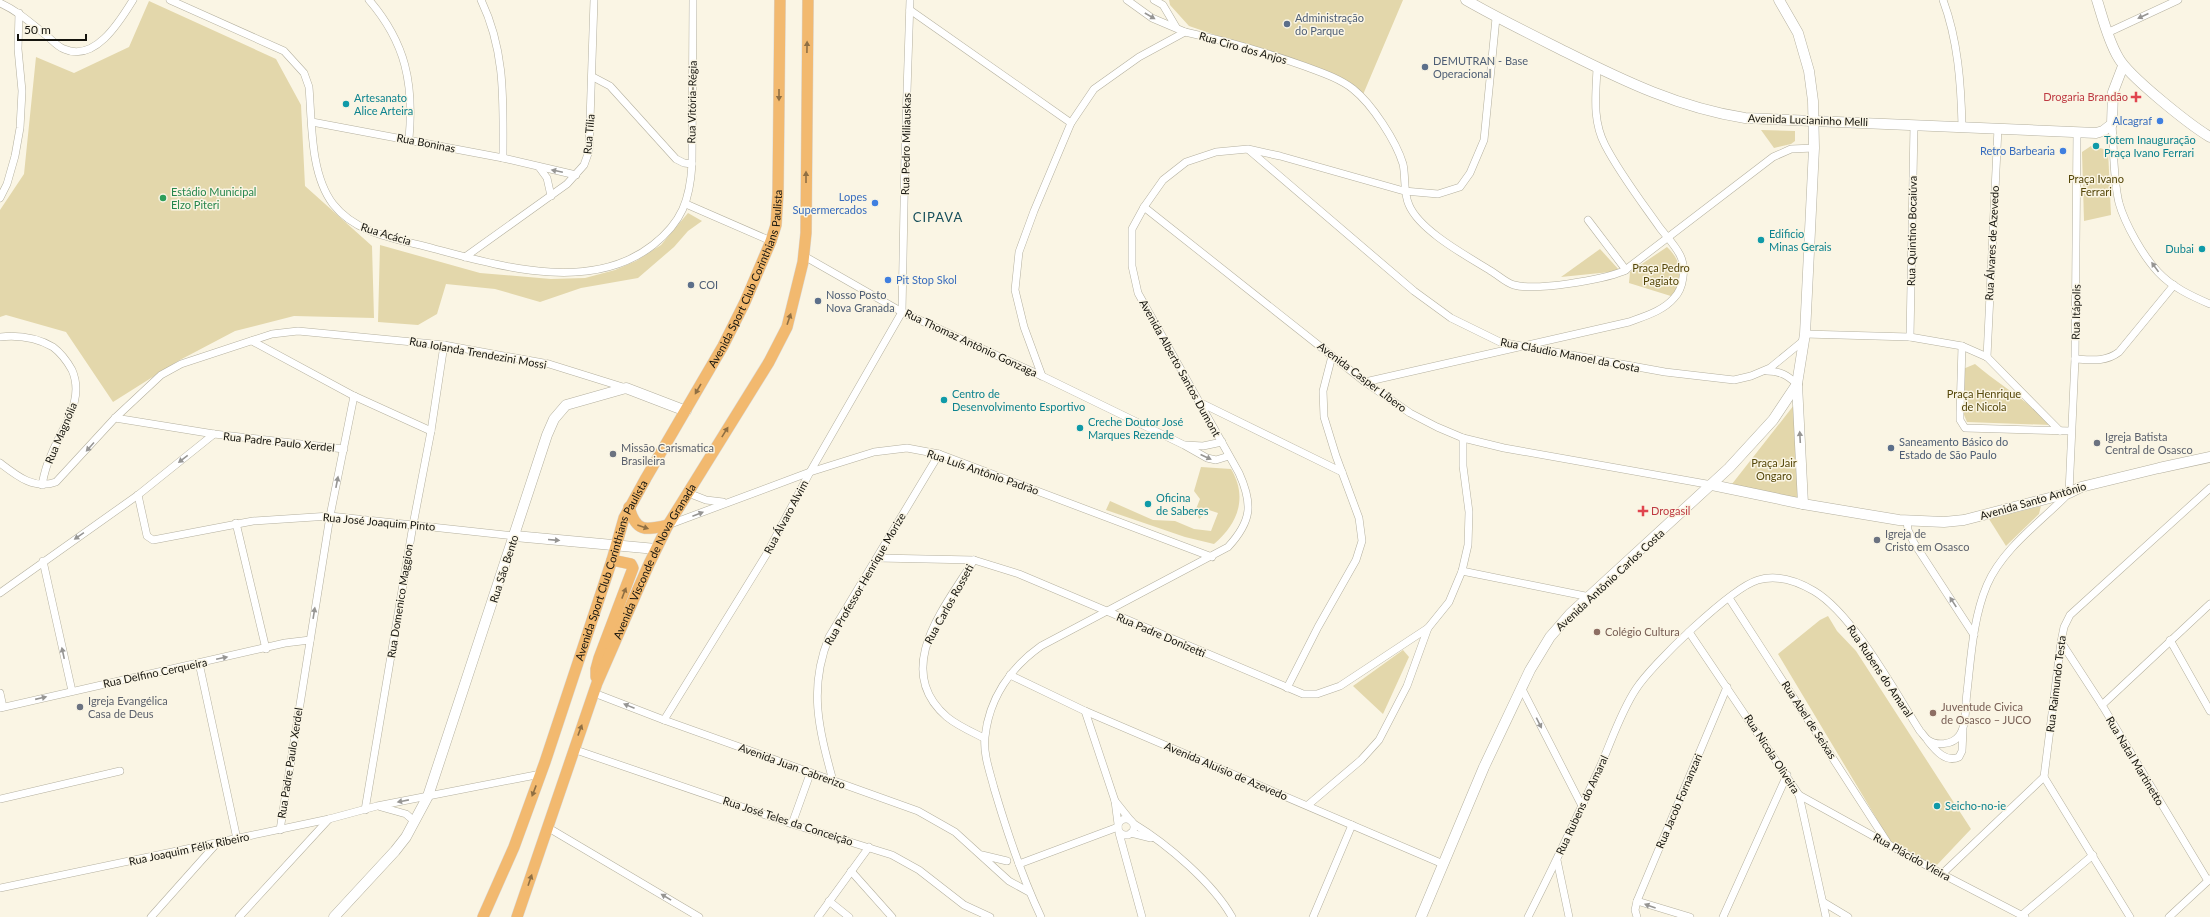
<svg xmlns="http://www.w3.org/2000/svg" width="2210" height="917" font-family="Lato,sans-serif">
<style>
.green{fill:#e3d7ab}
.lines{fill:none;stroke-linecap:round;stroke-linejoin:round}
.street-casing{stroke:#b4b09f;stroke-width:8}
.secondary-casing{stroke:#b4b09f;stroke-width:11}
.primary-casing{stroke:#dad9d8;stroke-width:12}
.street{stroke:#fff;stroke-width:7}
.secondary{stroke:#fff;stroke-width:10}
.primary{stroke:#f2b96f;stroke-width:11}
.oneway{fill:#969593}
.oneway2{fill:#8f6f43}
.service-dot{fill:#5c6f8a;stroke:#faf5e4;stroke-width:1.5}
.health-dot{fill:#e0444e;stroke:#faf5e4;stroke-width:1.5}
.culture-dot{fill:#0f9aa8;stroke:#faf5e4;stroke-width:1.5}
.shop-dot{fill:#3f7fe0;stroke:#faf5e4;stroke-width:1.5}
.leisure-dot{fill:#2e9e5b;stroke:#faf5e4;stroke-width:1.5}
.worship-dot{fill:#6b7280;stroke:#faf5e4;stroke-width:1.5}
.education-dot{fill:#8d6e63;stroke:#faf5e4;stroke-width:1.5}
.labels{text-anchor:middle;stroke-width:3;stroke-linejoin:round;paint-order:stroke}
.service-label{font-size:11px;fill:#4e5e75;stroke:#faf5e4;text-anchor:start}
.street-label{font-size:11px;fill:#15140e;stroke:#faf5e4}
.health-label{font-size:11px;fill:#be3a42;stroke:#faf5e4;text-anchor:end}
.culture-label{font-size:11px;fill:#0d838f;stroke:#faf5e4;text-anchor:start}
.shop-label{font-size:11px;fill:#366cbe;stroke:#faf5e4;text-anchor:end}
.park-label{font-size:11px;fill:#55470a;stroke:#faf5e4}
.leisure-label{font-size:11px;fill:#27864d;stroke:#faf5e4;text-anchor:start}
.worship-label{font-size:11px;fill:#5b616d;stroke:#faf5e4;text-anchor:start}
.education-label{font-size:11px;fill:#785e54;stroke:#faf5e4;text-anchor:start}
.quarter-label{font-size:13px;letter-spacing:1px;fill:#164e5a;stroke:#faf5e4}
</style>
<rect width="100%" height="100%" fill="#faf5e4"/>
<!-- green -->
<g class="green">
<polygon points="1169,0 1403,0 1362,97 1323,72 1189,26 1170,5"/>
<polygon points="149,1 276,59 301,105 305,186 372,246 374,318 294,316 235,331 178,361 113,402 66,332 6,315 0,317 0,210 24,174 36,57 74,73 129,47"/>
<polygon points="1761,130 1795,131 1795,141 1791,144 1774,148"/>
<polygon points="2091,146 2108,150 2111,215 2084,221 2082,152"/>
<polygon points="688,213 702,221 688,231 674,247 638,278 581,288 540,302 495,289 446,284 437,314 418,325 378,322 380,245 480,273 551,279 585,278 615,270 636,261 661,245"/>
<path d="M1667 247C1684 264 1681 275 1674 297L1629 283 1630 272Z"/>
<polygon points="1600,249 1620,271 1561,277"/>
<path d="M1975 364C1999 385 2029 401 2051 425L1967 422 1962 410 1963 369Z"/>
<polygon points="1794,405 1799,499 1732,484"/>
<path d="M1201 467 1231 469C1248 497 1238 524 1214 544L1185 537 1106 510 1110 501 1153 520 1175 521 1194 529 1211 531 1218 513 1209 510 1199 519 1196 509 1200 499 1194 491Z"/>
<polygon points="2041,506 2039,514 2006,546 1989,519"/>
<polygon points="1828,616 1837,631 1856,651 1971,829 1936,866 1890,841 1778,654 1820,620"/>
<polygon points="1403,650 1409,657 1383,714 1353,686"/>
</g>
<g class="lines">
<!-- street casing -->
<g class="street-casing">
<g id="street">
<path d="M170 0 284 51 304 73 309 87C312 122 310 174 333 204 357 235 399 239 435 249 503 267 592 293 653 245 682 222 690 200 692 164L693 0"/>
<path d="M369 0C406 43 414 84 409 139"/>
<path d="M481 0C506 52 503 102 503 158"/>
<polyline points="1127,0 1152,18 1185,32"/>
<polyline points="1154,0 1163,5 1176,27"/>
<path d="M1943 0C1958 40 1961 84 1962 126"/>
<path d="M0 3C18 11 32 24 47 36 52 40 58 47 64 49 95 63 120 21 133 0"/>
<polyline points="910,10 1071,123"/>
<polyline points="2107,33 2178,0"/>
<polyline points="593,77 610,86 676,159 684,163 692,164"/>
<polyline points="312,122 503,158 576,175"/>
<path d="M2112 124C2114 150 2113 178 2119 203 2125 224 2143 256 2158 272 2172 287 2191 296 2210 304"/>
<polyline points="1249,150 1414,291 1451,318 1500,342 1665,372 1734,380 1751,376 1770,368 1803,341"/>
<polyline points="539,167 547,178 551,196"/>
<polyline points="0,198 7,184 15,156 20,128 22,91 18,49 19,13"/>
<polyline points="686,204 771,241"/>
<polyline points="1144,207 1365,382 1410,413 1437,427 1463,438 1504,448 1712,485"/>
<polyline points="1588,220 1626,270"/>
<polyline points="804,256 902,312 1042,376 1184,445 1207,458 1216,460 1229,456"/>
<polyline points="465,257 567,184 584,165 589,151 594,0"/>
<polyline points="1805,334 1910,337 1962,346 1987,357 2060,431"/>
<path d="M0 337C18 335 37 338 53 347 61 353 67 361 72 370 85 400 63 426 52 453 47 463 44 474 42 485"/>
<polyline points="1910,337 1914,125"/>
<polyline points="252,341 354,396 431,431"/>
<polyline points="1962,346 1960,412 1960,420 1965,428 2071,431"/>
<polyline points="1987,357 1998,128"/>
<path d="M2075 359C2092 360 2106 362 2119 352L2174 285"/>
<path d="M1767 371C1780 371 1787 375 1797 384"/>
<path d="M1042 376 1024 327 1015 290 1019 252 1034 211 1071 123 1094 89 1139 57 1185 32C1226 41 1265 52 1304 66 1320 72 1339 78 1353 89 1372 104 1396 141 1403 164 1406 178 1403 192 1409 205 1420 231 1467 256 1491 271 1498 275 1506 283 1514 285 1537 291 1601 280 1624 271L1773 157 1791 149 1814 148"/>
<path d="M1365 382 1629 322C1645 316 1663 311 1674 298 1684 288 1686 267 1680 255 1675 245 1667 237 1660 228 1641 201 1620 174 1605 145 1592 120 1596 94 1597 68"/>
<polyline points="1199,402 1342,472"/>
<polyline points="115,418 214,434 344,449"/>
<polyline points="1186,445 1203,446 1222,442"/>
<path d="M0 463C17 476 34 490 56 482L115 418 161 375 181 364 272 334 298 331 444 345 549 364 626 388"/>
<polyline points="688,493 706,500 723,502"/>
<polyline points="138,495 147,536 153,540 253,521 330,516 515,536"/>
<polyline points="1907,520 1908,530 1914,543 1974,635"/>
<polyline points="236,523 266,649"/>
<polyline points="668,525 810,472 874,452 907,448 939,454 1212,557"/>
<polyline points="878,558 974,560 1019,574 1303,694 1317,694 1340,686 1428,628"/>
<path d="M974 560C946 606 891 669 947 717 958 726 972 732 984 738"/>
<polyline points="43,561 72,691"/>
<polyline points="1462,571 1590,597"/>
<polyline points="0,593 138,495 214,434"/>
<polyline points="1729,598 1887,842"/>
<polyline points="1689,632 1799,795 1826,917"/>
<polyline points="2170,640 2210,711"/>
<polyline points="2061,642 2102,705 2208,881"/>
<polyline points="199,663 237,839"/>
<polyline points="1010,675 1085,711 1443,864"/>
<polyline points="1287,688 1318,627 1356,560 1362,541 1359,518 1336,456 1324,417 1323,391 1332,356"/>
<polyline points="1522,689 1582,806"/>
<polyline points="0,693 3,707"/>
<polyline points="594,693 664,720 918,811 955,832 1009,881 1029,892"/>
<polyline points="2102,705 2210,604"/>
<polyline points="0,708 285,643 310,640"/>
<polyline points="1085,711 1115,801 1118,824"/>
<polyline points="664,720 766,555 810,472 902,312 905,153 910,0"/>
<path d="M1928 741C1936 751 1946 763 1959 757L1962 751 1963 730"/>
<polyline points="573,749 792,824 892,855 919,870 964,905 990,917"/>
<polyline points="2044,777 2130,917"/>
<path d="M833 781C819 729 808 689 829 637L939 454"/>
<polyline points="1799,795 1942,874 2025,917"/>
<polyline points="0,799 120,771"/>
<polyline points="1115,801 1131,821"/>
<polyline points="1308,805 1361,760 1379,740 1407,686 1428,628 1449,602 1462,571 1468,545 1469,512 1463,466 1463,438"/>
<polyline points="381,807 406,814 414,821"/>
<polyline points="365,810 413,525 431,431 444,345"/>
<circle cx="1126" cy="827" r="8"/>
<polyline points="792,824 810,774"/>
<path d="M1134 824C1167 844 1213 883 1232 917"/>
<polyline points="547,827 699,917"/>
<polyline points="280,830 330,516 354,396"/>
<polyline points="1119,833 1142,917"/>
<polyline points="1131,833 1151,838"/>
<polyline points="982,855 1007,861"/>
<polyline points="1557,860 1569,917"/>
<polyline points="1019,864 1118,827"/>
<polyline points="851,871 892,917"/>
<polyline points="1942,874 2044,777 2061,642 2064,627 2070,615 2210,488"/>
<polyline points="0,888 329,819 377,806 541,774"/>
<polyline points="829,901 849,917"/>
<polyline points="1637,901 1690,917"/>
<polyline points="1823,902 1848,917"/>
<polyline points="2022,915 2093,855"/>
<polyline points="151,917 217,843"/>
<polyline points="239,917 329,819"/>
<polyline points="818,917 869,847"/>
<path d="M1041 917C1021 875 1007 832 994 788 990 772 983 754 985 737 989 699 1010 668 1041 646L1228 547C1252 521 1253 504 1239 473L1138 293 1132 266V229L1144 207 1163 180 1186 162 1216 152 1248 149 1280 156 1404 191 1438 194 1460 187 1470 173 1484 140 1496 18"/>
<polyline points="1313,917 1352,825"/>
<path d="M1528 917C1553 868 1576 819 1599 769 1611 743 1620 713 1636 689 1652 664 1731 588 1758 580 1778 574 1797 581 1814 591 1853 614 1895 692 1920 731 1923 734 1925 738 1928 740 1936 746 1952 745 1959 736 1967 725 1965 706 1967 692 1971 657 1973 618 1987 585 2003 548 2041 522 2069 493L2075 359 2077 132"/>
<polyline points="1637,917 1635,910 1637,901 1727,687"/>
<polyline points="1723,917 1787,775"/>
<polyline points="2169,917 2210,879"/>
</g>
</g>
<!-- secondary casing -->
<g class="secondary-casing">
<g id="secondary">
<path d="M1466 0C1499 19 1532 35 1566 52 1624 81 1680 108 1745 118L2096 133 2103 131 2112 124 2113 92 2123 66"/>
<polyline points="1779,0 1798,33 1809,71 1813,101 1814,148 1805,334 1797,384 1803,504"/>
<path d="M2097 0C2103 19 2108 40 2118 57 2128 76 2190 125 2210 137"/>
<polyline points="1712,485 1803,504 1899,520 1944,522 1964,520 2069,493 2081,487 2159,468 2210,457"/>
<polyline points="515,536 656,549"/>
<polyline points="334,917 395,851 406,837 428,796 547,435 554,419 566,405 626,388 686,411"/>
<polyline points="1421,917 1484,767 1530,670 1550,637 1570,614 1729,468 1773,420 1797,384"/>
</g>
</g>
<!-- primary casing -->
<g class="primary-casing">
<g id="primary">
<path d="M629 507C636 533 646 530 668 525"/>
<polyline points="596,677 596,669 599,658 633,568 631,564 612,560"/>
<path id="s1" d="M483 917 514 847 545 762 612 560 624 518 646 478 723 346 745 302 771 241 776 225 778 194 780 0"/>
<path id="s2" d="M517 917 597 683 649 564 668 525 769 362 787 327 803 262 806 233 808 0"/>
</g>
</g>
<!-- street -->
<use href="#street" class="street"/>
<!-- secondary -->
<use href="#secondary" class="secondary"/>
<!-- primary -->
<use href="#primary" class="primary"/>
</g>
<!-- one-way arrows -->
<defs><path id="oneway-solid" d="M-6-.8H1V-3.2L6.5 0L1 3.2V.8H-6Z"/></defs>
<g class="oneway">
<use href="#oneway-solid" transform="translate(1150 16) rotate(30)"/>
<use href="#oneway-solid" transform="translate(2143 16) rotate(155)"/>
<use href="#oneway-solid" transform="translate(557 171) rotate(-168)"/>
<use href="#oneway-solid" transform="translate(2155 267) rotate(-126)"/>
<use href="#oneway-solid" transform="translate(1800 437) rotate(-93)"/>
<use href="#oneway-solid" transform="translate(90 447) rotate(132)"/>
<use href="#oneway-solid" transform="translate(1206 457) rotate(25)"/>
<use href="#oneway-solid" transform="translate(183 459) rotate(142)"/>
<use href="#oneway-solid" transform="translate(337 482) rotate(-79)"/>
<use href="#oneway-solid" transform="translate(698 514) rotate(-21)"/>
<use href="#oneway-solid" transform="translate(79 536) rotate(145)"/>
<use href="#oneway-solid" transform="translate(554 540) rotate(5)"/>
<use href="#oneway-solid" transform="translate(1953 602) rotate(-123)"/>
<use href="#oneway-solid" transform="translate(314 613) rotate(-81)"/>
<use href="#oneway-solid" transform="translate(63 653) rotate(-102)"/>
<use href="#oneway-solid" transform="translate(222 658) rotate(-12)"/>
<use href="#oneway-solid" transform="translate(41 698) rotate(-13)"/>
<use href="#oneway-solid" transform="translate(629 706) rotate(-158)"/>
<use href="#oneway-solid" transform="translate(1539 723) rotate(63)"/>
<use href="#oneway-solid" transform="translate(403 801) rotate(169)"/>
<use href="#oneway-solid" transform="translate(666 897) rotate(-149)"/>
<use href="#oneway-solid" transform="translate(1650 906) rotate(-160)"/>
</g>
<g class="oneway2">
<use href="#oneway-solid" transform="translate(807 47) rotate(-89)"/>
<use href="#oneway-solid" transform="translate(779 95) rotate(90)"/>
<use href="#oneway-solid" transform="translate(806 177) rotate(-90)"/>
<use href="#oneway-solid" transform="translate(789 319) rotate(-71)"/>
<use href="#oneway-solid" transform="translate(698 389) rotate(120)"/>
<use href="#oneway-solid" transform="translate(725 432) rotate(-58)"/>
<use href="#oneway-solid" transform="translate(643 527) rotate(19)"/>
<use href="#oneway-solid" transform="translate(624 593) rotate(-69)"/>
<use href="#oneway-solid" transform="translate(580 730) rotate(-70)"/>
<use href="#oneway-solid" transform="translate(534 791) rotate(111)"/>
<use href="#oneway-solid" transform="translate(530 880) rotate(-71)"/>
</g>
<!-- markers -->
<g class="service-dot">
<circle cx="1287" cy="24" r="4"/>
<circle cx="1425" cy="67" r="4"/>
<circle cx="691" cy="285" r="4"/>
<circle cx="818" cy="301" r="4"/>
<circle cx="1891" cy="448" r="4"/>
</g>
<g class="health-dot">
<path d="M2134 91h4v4h4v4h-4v4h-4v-4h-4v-4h4z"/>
<path d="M1641 505h4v4h4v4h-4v4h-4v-4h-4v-4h4z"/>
</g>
<g class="culture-dot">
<circle cx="346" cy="104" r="4"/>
<circle cx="2096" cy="146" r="4"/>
<circle cx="1761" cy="240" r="4"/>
<circle cx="2202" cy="249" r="4"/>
<circle cx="944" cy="400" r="4"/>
<circle cx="1080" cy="428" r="4"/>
<circle cx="1148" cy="504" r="4"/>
<circle cx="1937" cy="806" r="4"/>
</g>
<g class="shop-dot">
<circle cx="2160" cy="121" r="4"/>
<circle cx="2063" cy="151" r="4"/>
<circle cx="875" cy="203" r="4"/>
<circle cx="888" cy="280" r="4"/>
</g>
<circle class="leisure-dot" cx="163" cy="198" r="4"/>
<g class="worship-dot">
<circle cx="2097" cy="443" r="4"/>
<circle cx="613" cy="454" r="4"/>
<circle cx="1877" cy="540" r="4"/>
<circle cx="80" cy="707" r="4"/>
</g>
<g class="education-dot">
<circle cx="1597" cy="632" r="4"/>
<circle cx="1933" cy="713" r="4"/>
</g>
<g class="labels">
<!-- service labels -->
<g class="service-label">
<text x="1295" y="22">Administração<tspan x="1295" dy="13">do Parque</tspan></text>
<text x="1433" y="65">DEMUTRAN - Base<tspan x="1433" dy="13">Operacional</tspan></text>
<text x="699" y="289">COI</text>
<text x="826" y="299">Nosso Posto<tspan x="826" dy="13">Nova Granada</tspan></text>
<text x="1899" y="446">Saneamento Básico do<tspan x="1899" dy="13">Estado de São Paulo</tspan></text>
</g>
<!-- street labels -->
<g class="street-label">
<text transform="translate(1243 48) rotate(16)" y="4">Rua Ciro dos Anjos</text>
<text transform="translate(692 102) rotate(-89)" y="4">Rua Vitória-Régia</text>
<text transform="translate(1808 120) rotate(2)" y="4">Avenida Lucianinho Melli</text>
<text transform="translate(589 134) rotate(-85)" y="4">Rua Tília</text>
<text transform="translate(426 143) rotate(11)" y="4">Rua Boninas</text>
<text transform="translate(906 144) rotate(-89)" y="4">Rua Pedro Miliauskas</text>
<text transform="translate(1912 231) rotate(-89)" y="4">Rua Quintino Bocaiúva</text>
<text transform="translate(386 234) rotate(17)" y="4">Rua Acácia</text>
<text transform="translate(1992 243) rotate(-87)" y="4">Rua Álvares de Azevedo</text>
<text dy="4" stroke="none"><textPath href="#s1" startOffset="694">Avenida Sport Club Corinthians Paulista</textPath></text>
<text transform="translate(2076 312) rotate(-89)" y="4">Rua Itápolis</text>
<text transform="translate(971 343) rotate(25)" y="4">Rua Thomaz Antônio Gonzaga</text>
<text transform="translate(478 353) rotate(10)" y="4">Rua Iolanda Trendezini Mossi</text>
<text transform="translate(1570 355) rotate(11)" y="4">Rua Cláudio Manoel da Costa</text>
<text transform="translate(1180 368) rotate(61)" y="4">Avenida Alberto Santos Dumont</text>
<text transform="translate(1362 377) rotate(37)" y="4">Avenida Casper Líbero</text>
<text transform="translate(61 433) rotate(-67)" y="4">Rua Magnólia</text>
<text transform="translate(279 442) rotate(6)" y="4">Rua Padre Paulo Xerdel</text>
<text transform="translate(983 472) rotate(19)" y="4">Rua Luís Antônio Padrão</text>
<text transform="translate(2033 501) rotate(-16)" y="4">Avenida Santo Antônio</text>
<text transform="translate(786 517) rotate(-62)" y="4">Rua Álvaro Alvim</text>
<text transform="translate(379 522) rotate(5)" y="4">Rua José Joaquim Pinto</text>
<text dy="4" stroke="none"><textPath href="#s2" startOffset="382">Avenida Visconde de Nova Granada</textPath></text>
<text transform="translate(504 569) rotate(-72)" y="4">Rua São Bento</text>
<text dy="4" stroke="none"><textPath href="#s1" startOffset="370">Avenida Sport Club Corinthians Paulista</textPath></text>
<text transform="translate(865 579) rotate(-60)" y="4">Rua Professor Henrique Morize</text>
<text transform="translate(1610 580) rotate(-43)" y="4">Avenida Antônio Carlos Costa</text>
<text transform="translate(400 601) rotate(-81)" y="4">Rua Domenico Maggion</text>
<text transform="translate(949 604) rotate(-61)" y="4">Rua Carlos Rosseti</text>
<text transform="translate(1161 635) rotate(23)" y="4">Rua Padre Donizetti</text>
<text transform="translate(1880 671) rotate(56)" y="4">Rua Rubens do Amaral</text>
<text transform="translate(155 673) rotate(-12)" y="4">Rua Delfino Cerqueira</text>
<text transform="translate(2056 684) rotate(-83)" y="4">Rua Raimundo Testa</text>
<text transform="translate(1809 720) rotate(57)" y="4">Rua Abel de Seixas</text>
<text transform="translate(1772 754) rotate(57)" y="4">Rua Nicola Oliveira</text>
<text transform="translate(2135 761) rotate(59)" y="4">Rua Natal Martinetto</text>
<text transform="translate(290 763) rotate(-81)" y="4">Rua Padre Paulo Xerdel</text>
<text transform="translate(792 766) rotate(20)" y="4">Avenida Juan Cabrerizo</text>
<text transform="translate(1226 771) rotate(23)" y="4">Avenida Aluísio de Azevedo</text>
<text transform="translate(1679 801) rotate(-67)" y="4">Rua Jacob Fornanzari</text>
<text transform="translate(1582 805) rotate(-65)" y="4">Rua Rubens do Amaral</text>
<text transform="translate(788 821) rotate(18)" y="4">Rua José Teles da Conceição</text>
<text transform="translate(189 849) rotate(-12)" y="4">Rua Joaquim Félix Ribeiro</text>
<text transform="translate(1912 857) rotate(29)" y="4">Rua Plácido Vieira</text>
</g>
<!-- health labels -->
<g class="health-label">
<text x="2128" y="101">Drogaria Brandão</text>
<text x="1651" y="515" text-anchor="start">Drogasil</text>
</g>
<!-- culture labels -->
<g class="culture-label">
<text x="354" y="102">Artesanato<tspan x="354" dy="13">Alice Arteira</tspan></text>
<text x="2104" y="144">Totem Inauguração<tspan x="2104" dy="13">Praça Ivano Ferrari</tspan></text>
<text x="1769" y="238">Edificio<tspan x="1769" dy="13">Minas Gerais</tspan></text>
<text x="2194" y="253" text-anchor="end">Dubai</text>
<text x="952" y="398">Centro de<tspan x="952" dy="13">Desenvolvimento Esportivo</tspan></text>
<text x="1088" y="426">Creche Doutor José<tspan x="1088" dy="13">Marques Rezende</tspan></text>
<text x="1156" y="502">Oficina<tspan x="1156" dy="13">de Saberes</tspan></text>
<text x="1945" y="810">Seicho-no-ie</text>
</g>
<!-- shop labels -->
<g class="shop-label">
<text x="2152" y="125">Alcagraf</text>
<text x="2055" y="155">Retro Barbearia</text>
<text x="867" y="201">Lopes<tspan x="867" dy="13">Supermercados</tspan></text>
<text x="896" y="284" text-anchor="start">Pit Stop Skol</text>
</g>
<!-- park labels -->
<g class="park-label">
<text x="2096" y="183">Praça Ivano<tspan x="2096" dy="13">Ferrari</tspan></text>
<text x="1661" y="272">Praça Pedro<tspan x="1661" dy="13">Pagiato</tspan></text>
<text x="1984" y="398">Praça Henrique<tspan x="1984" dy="13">de Nicola</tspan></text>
<text x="1774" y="467">Praça Jair<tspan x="1774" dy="13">Ongaro</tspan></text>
</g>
<!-- leisure labels -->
<g class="leisure-label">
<text x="171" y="196">Estádio Municipal<tspan x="171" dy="13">Elzo Piteri</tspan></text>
</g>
<!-- worship labels -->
<g class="worship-label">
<text x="2105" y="441">Igreja Batista<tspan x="2105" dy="13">Central de Osasco</tspan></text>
<text x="621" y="452">Missão Carismatica<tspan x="621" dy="13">Brasileira</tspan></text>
<text x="1885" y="538">Igreja de<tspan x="1885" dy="13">Cristo em Osasco</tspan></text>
<text x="88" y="705">Igreja Evangélica<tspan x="88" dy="13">Casa de Deus</tspan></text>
</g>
<!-- education labels -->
<g class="education-label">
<text x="1605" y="636">Colégio Cultura</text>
<text x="1941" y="711">Juventude Civica<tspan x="1941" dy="13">de Osasco – JUCO</tspan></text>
</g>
<!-- quarter labels -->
<g class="quarter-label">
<text x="938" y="222">CIPAVA</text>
</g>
</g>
<!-- scale -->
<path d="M18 34v6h68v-6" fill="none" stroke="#15140e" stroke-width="2"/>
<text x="24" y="34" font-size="12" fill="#15140e" stroke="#faf5e4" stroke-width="3" paint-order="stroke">50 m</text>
</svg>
